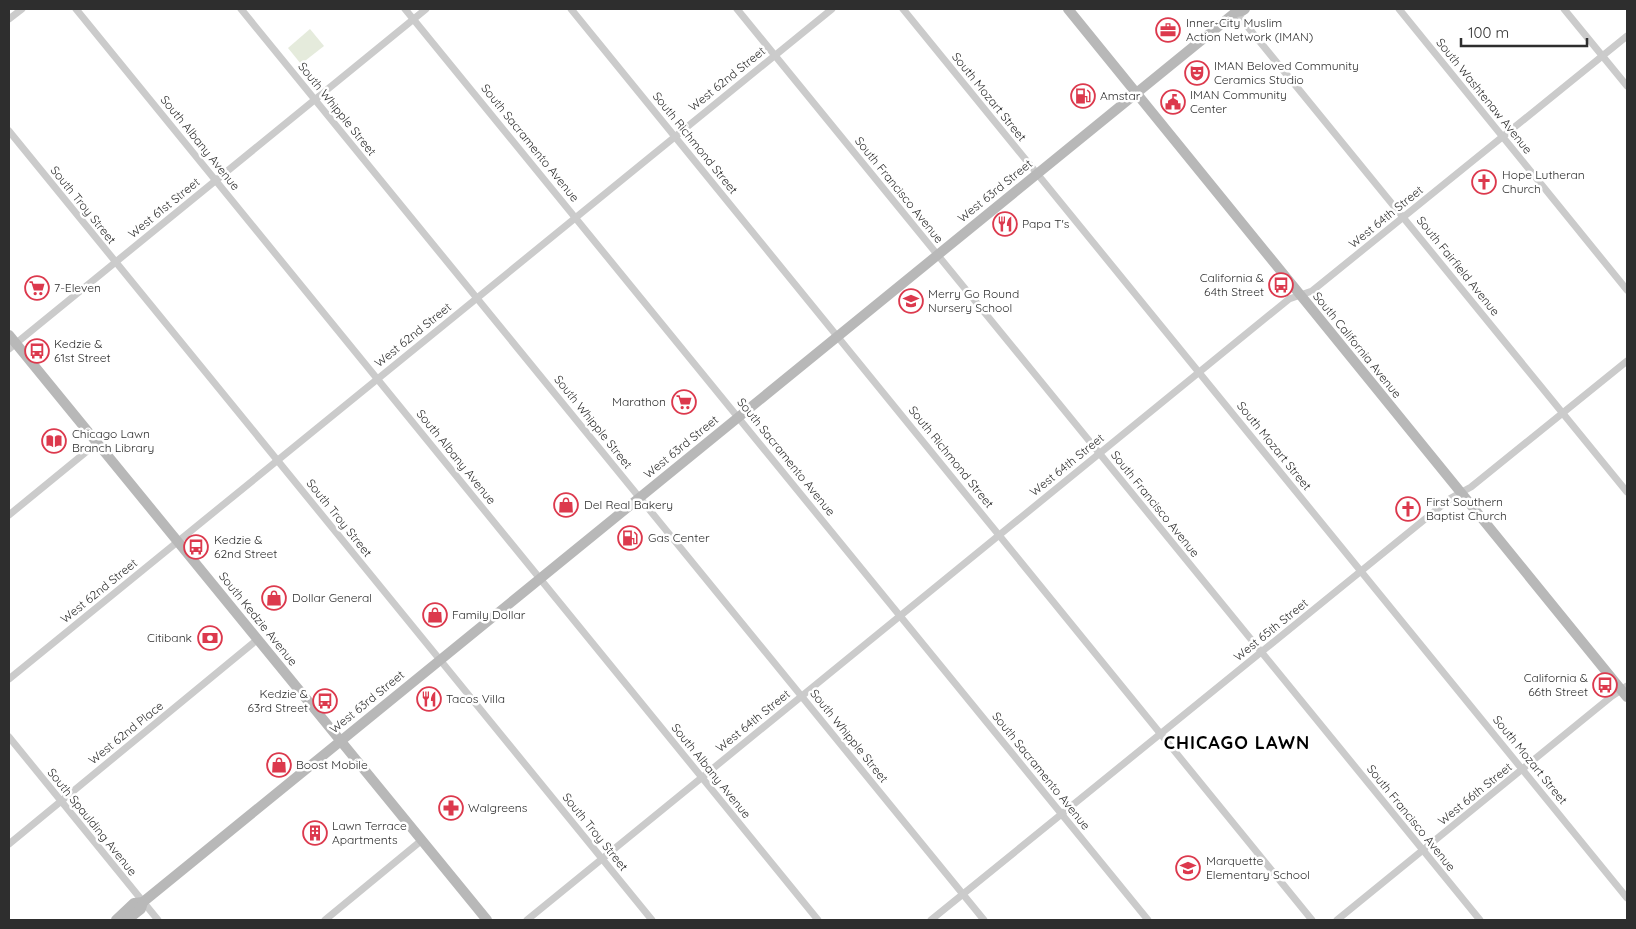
<svg xmlns="http://www.w3.org/2000/svg" width="1636" height="929" font-family="Quicksand,sans-serif">
<style>
.green{fill:#e5ebdc}
.lines{fill:none;stroke-linecap:round;stroke-linejoin:round}
.street{stroke:#cbcbcb;stroke-width:7}
.secondary{stroke:#b8b8b8;stroke-width:10}
.labels{text-anchor:middle;stroke-width:5;stroke-linejoin:round;paint-order:stroke}
.poi-label{font-size:12px;fill:#2e2e2e;stroke:#fff;text-anchor:start}
.street-label{font-size:12px;fill:#2e2e2e;stroke:#fff}
.district-label{font-size:18px;font-weight:bold;letter-spacing:1px;fill:#000;stroke:#fff}
</style>
<rect width="100%" height="100%" fill="#fff"/>
<!-- green -->
<polygon class="green" points="310,29 324,46 301,64 288,48"/>
<g class="lines">
<!-- street -->
<g class="street">
<polyline points="76,9 818,920"/>
<polyline points="241,9 984,920"/>
<polyline points="405,9 1148,920"/>
<polyline points="571,9 1312,920"/>
<polyline points="737,9 1480,920"/>
<polyline points="903,9 1627,898"/>
<polyline points="1399,9 1627,290"/>
<polyline points="1564,9 1627,86"/>
<polyline points="1234,10 1627,492"/>
<polyline points="9,19 22,9"/>
<polyline points="9,131 652,920"/>
<polyline points="9,349 426,9"/>
<polyline points="9,515 97,443"/>
<polyline points="9,679 832,9"/>
<polyline points="9,737 158,920"/>
<polyline points="9,844 258,639"/>
<polyline points="325,920 422,840"/>
<polyline points="527,920 1289,299 1312,291 1627,36"/>
<polyline points="931,920 1451,498 1471,487 1627,361"/>
<polyline points="1337,920 1612,696 1627,686"/>
</g>
<!-- secondary -->
<g class="secondary">
<polyline points="1068,9 1627,697"/>
<polyline points="9,335 487,920"/>
<polyline points="116,920 134,903 143,902 1236,12 1242,11 1245,9"/>
<polyline points="127,920 141,909 143,902"/>
</g>
</g>
<!-- icons -->
<defs>
<g id="office-ring" transform="scale(1.25)"><circle r="9.5" fill="#fff" stroke="#dc394d" stroke-width="1.5"/><path d="M-6-3h4V-5.5h4V-3h4V5H-6ZM-1-4.5V-3h2v-1.5ZM-6 0V1H6V0Z" fill="#dc394d"/></g>
<g id="theatre-ring" transform="scale(1.25)"><circle r="9.5" fill="#fff" stroke="#dc394d" stroke-width="1.5"/><path d="M-5-5.5Q0-4 5-5.5V0Q5 5 0 6Q-5 5-5 0ZM-3.3-2.5H-1v1.5H-3.3ZM1-2.5H3.3v1.5H1ZM-2.8 1Q0 5.5 2.8 1Z" fill="#dc394d"/></g>
<g id="fuel-ring" transform="scale(1.25)"><circle r="9.5" fill="#fff" stroke="#dc394d" stroke-width="1.5"/><path d="M-5.5-6h7V0h2V4h1.3V-2.5L3-4.5l.8-.8L6-3V5H2.5V1h-1V6h-7ZM-4.2-4.7v3.2H.2V-4.7Z" fill="#dc394d"/></g>
<g id="civic-ring" transform="scale(1.25)"><circle r="9.5" fill="#fff" stroke="#dc394d" stroke-width="1.5"/><path d="M-.6-6.5H3V-4.5H.6V-3L4-1V1h2V6H-6V1h2V-1L-.6-3ZM-1.2 2.5V6h2.4V2.5Z" fill="#dc394d"/></g>
<g id="church-ring" transform="scale(1.25)"><circle r="9.5" fill="#fff" stroke="#dc394d" stroke-width="1.5"/><path d="M-1.2-6h2.4v3.5h3.3v2.4h-3.3V6h-2.4V-.1h-3.3v-2.4h3.3Z" fill="#dc394d"/></g>
<g id="restaurant-ring" transform="scale(1.25)"><circle r="9.5" fill="#fff" stroke="#dc394d" stroke-width="1.5"/><path d="M-5-6h1v4h1v-4h1v4h1v-4h1v5L-1.5 .5V6h-2V.5L-5-1ZM5-6V6H3V1.5H1.5Q1.5-4 5-6Z" fill="#dc394d"/></g>
<g id="bus-ring" transform="scale(1.25)"><circle r="9.5" fill="#fff" stroke="#dc394d" stroke-width="1.5"/><path d="M-5-6H5V4H4V6H2V4H-2V6H-4V4H-5ZM-3.5-4V0h7V-4ZM-3.5 1.2v1.5H-2V1.2ZM2 1.2v1.5H3.5V1.2Z" fill="#dc394d"/></g>
<g id="supermarket-ring" transform="scale(1.25)"><circle r="9.5" fill="#fff" stroke="#dc394d" stroke-width="1.5"/><path d="M-6-5.5h2.5l.6 2H6L4.5 2H-2.5L-4.4-4H-6ZM-1.5 3.2a1.3 1.3 0 1 0 .1 0ZM3 3.2a1.3 1.3 0 1 0 .1 0Z" fill="#dc394d"/></g>
<g id="school-ring" transform="scale(1.25)"><circle r="9.5" fill="#fff" stroke="#dc394d" stroke-width="1.5"/><path d="M0-5L7-2L0 1L-7-2ZM-4 1L0 2.5L4 1V4Q0 6-4 4Z" fill="#dc394d"/></g>
<g id="library-ring" transform="scale(1.25)"><circle r="9.5" fill="#fff" stroke="#dc394d" stroke-width="1.5"/><path d="M-6-4Q-3-5.5-.7-3.5V5Q-3 3-6 4ZM6-4Q3-5.5 .7-3.5V5Q3 3 6 4Z" fill="#dc394d"/></g>
<g id="shop-ring" transform="scale(1.25)"><circle r="9.5" fill="#fff" stroke="#dc394d" stroke-width="1.5"/><path d="M-5-2.5h2.3a2.7 3.5 0 0 1 5.4 0H5L5.5 6h-11ZM-1.5-2.5h3a1.5 2.3 0 0 0-3 0Z" fill="#dc394d"/></g>
<g id="bank-ring" transform="scale(1.25)"><circle r="9.5" fill="#fff" stroke="#dc394d" stroke-width="1.5"/><path d="M-6-4H6V4H-6ZM0-2.3a2.3 2.3 0 1 0 0 4.6a2.3 2.3 0 1 0 0-4.6Z" fill="#dc394d"/></g>
<g id="pharmacy-ring" transform="scale(1.25)"><circle r="9.5" fill="#fff" stroke="#dc394d" stroke-width="1.5"/><path d="M-2-6h4v4h4v4h-4v4h-4v-4h-4v-4h4Z" fill="#dc394d"/></g>
<g id="building-ring" transform="scale(1.25)"><circle r="9.5" fill="#fff" stroke="#dc394d" stroke-width="1.5"/><path d="M-4-6H4V6H1V3H-1V6H-4ZM-2.5-4.3h1.7v1.8h-1.7ZM.8-4.3h1.7v1.8H.8ZM-2.5-1h1.7V.8h-1.7ZM.8-1h1.7V.8H.8Z" fill="#dc394d"/></g>
</defs>
<g fill-rule="evenodd">
<use href="#office-ring" x="1168" y="30"/>
<use href="#theatre-ring" x="1197" y="73"/>
<use href="#fuel-ring" x="1083" y="96"/>
<use href="#civic-ring" x="1173" y="102"/>
<use href="#church-ring" x="1484" y="182"/>
<use href="#restaurant-ring" x="1005" y="224"/>
<use href="#bus-ring" x="1281" y="285"/>
<use href="#supermarket-ring" x="37" y="288"/>
<use href="#school-ring" x="911" y="301"/>
<use href="#bus-ring" x="37" y="351"/>
<use href="#supermarket-ring" x="684" y="402"/>
<use href="#library-ring" x="54" y="441"/>
<use href="#shop-ring" x="566" y="505"/>
<use href="#church-ring" x="1408" y="509"/>
<use href="#fuel-ring" x="630" y="538"/>
<use href="#bus-ring" x="196" y="547"/>
<use href="#shop-ring" x="274" y="598"/>
<use href="#shop-ring" x="435" y="615"/>
<use href="#bank-ring" x="210" y="638"/>
<use href="#bus-ring" x="1605" y="685"/>
<use href="#restaurant-ring" x="429" y="699"/>
<use href="#bus-ring" x="325" y="701"/>
<use href="#shop-ring" x="279" y="765"/>
<use href="#pharmacy-ring" x="451" y="808"/>
<use href="#building-ring" x="315" y="833"/>
<use href="#school-ring" x="1188" y="868"/>
</g>
<g class="labels">
<!-- poi labels -->
<g class="poi-label">
<text x="1186" y="27">Inner-City Muslim<tspan x="1186" dy="14">Action Network (IMAN)</tspan></text>
<text x="1214" y="70">IMAN Beloved Community<tspan x="1214" dy="14">Ceramics Studio</tspan></text>
<text x="1190" y="99">IMAN Community<tspan x="1190" dy="14">Center</tspan></text>
<text x="1100" y="100">Amstar</text>
<text x="1502" y="179">Hope Lutheran<tspan x="1502" dy="14">Church</tspan></text>
<text x="1022" y="228">Papa T's</text>
<text x="1264" y="282" text-anchor="end">California &amp;<tspan x="1264" dy="14">64th Street</tspan></text>
<text x="54" y="292">7-Eleven</text>
<text x="928" y="298">Merry Go Round<tspan x="928" dy="14">Nursery School</tspan></text>
<text x="54" y="348">Kedzie &amp;<tspan x="54" dy="14">61st Street</tspan></text>
<text x="666" y="406" text-anchor="end">Marathon</text>
<text x="72" y="438">Chicago Lawn<tspan x="72" dy="14">Branch Library</tspan></text>
<text x="1426" y="506">First Southern<tspan x="1426" dy="14">Baptist Church</tspan></text>
<text x="584" y="509">Del Real Bakery</text>
<text x="648" y="542">Gas Center</text>
<text x="214" y="544">Kedzie &amp;<tspan x="214" dy="14">62nd Street</tspan></text>
<text x="292" y="602">Dollar General</text>
<text x="452" y="619">Family Dollar</text>
<text x="192" y="642" text-anchor="end">Citibank</text>
<text x="1588" y="682" text-anchor="end">California &amp;<tspan x="1588" dy="14">66th Street</tspan></text>
<text x="308" y="698" text-anchor="end">Kedzie &amp;<tspan x="308" dy="14">63rd Street</tspan></text>
<text x="446" y="703">Tacos Villa</text>
<text x="296" y="769">Boost Mobile</text>
<text x="468" y="812">Walgreens</text>
<text x="332" y="830">Lawn Terrace<tspan x="332" dy="14">Apartments</tspan></text>
<text x="1206" y="865">Marquette<tspan x="1206" dy="14">Elementary School</tspan></text>
</g>
<!-- street labels -->
<g class="street-label">
<text transform="translate(727 79) rotate(-39)" y="4">West 62nd Street</text>
<text transform="translate(1484 96) rotate(51)" y="4">South Washtenaw Avenue</text>
<text transform="translate(989 97) rotate(51)" y="4">South Mozart Street</text>
<text transform="translate(337 109) rotate(51)" y="4">South Whipple Street</text>
<text transform="translate(200 143) rotate(51)" y="4">South Albany Avenue</text>
<text transform="translate(530 143) rotate(51)" y="4">South Sacramento Avenue</text>
<text transform="translate(695 143) rotate(51)" y="4">South Richmond Street</text>
<text transform="translate(899 190) rotate(51)" y="4">South Francisco Avenue</text>
<text transform="translate(995 191) rotate(-39)" y="4">West 63rd Street</text>
<text transform="translate(83 205) rotate(51)" y="4">South Troy Street</text>
<text transform="translate(164 208) rotate(-39)" y="4">West 61st Street</text>
<text transform="translate(1386 217) rotate(-39)" y="4">West 64th Street</text>
<text transform="translate(1458 266) rotate(51)" y="4">South Fairfield Avenue</text>
<text transform="translate(413 335) rotate(-39)" y="4">West 62nd Street</text>
<text transform="translate(1357 345) rotate(51)" y="4">South California Avenue</text>
<text transform="translate(593 422) rotate(51)" y="4">South Whipple Street</text>
<text transform="translate(1274 446) rotate(51)" y="4">South Mozart Street</text>
<text transform="translate(681 447) rotate(-39)" y="4">West 63rd Street</text>
<text transform="translate(456 457) rotate(51)" y="4">South Albany Avenue</text>
<text transform="translate(786 457) rotate(51)" y="4">South Sacramento Avenue</text>
<text transform="translate(951 457) rotate(51)" y="4">South Richmond Street</text>
<text transform="translate(1067 465) rotate(-39)" y="4">West 64th Street</text>
<text transform="translate(1155 504) rotate(51)" y="4">South Francisco Avenue</text>
<text transform="translate(339 518) rotate(51)" y="4">South Troy Street</text>
<text transform="translate(99 591) rotate(-39)" y="4">West 62nd Street</text>
<text transform="translate(258 619) rotate(51)" y="4">South Kedzie Avenue</text>
<text transform="translate(1271 630) rotate(-39)" y="4">West 65th Street</text>
<text transform="translate(367 702) rotate(-39)" y="4">West 63rd Street</text>
<text transform="translate(753 721) rotate(-39)" y="4">West 64th Street</text>
<text transform="translate(126 733) rotate(-39)" y="4">West 62nd Place</text>
<text transform="translate(849 736) rotate(51)" y="4">South Whipple Street</text>
<text transform="translate(1530 760) rotate(51)" y="4">South Mozart Street</text>
<text transform="translate(711 771) rotate(51)" y="4">South Albany Avenue</text>
<text transform="translate(1041 771) rotate(51)" y="4">South Sacramento Avenue</text>
<text transform="translate(1475 794) rotate(-39)" y="4">West 66th Street</text>
<text transform="translate(1411 818) rotate(51)" y="4">South Francisco Avenue</text>
<text transform="translate(92 822) rotate(51)" y="4">South Spaulding Avenue</text>
<text transform="translate(595 832) rotate(51)" y="4">South Troy Street</text>
</g>
<!-- district labels -->
<g class="district-label">
<text x="1237" y="749">CHICAGO LAWN</text>
</g>
</g>
<!-- border -->
<rect width="1636" height="929" fill="none" stroke="#2e2e2e" stroke-width="20"/>
<!-- scale -->
<path d="M1461 38v8h126v-8" fill="none" stroke="#2e2e2e" stroke-width="2.5"/>
<text x="1468" y="38" font-size="15" fill="#2e2e2e" stroke="#ffffff" stroke-width="4" paint-order="stroke">100 m</text>
</svg>
